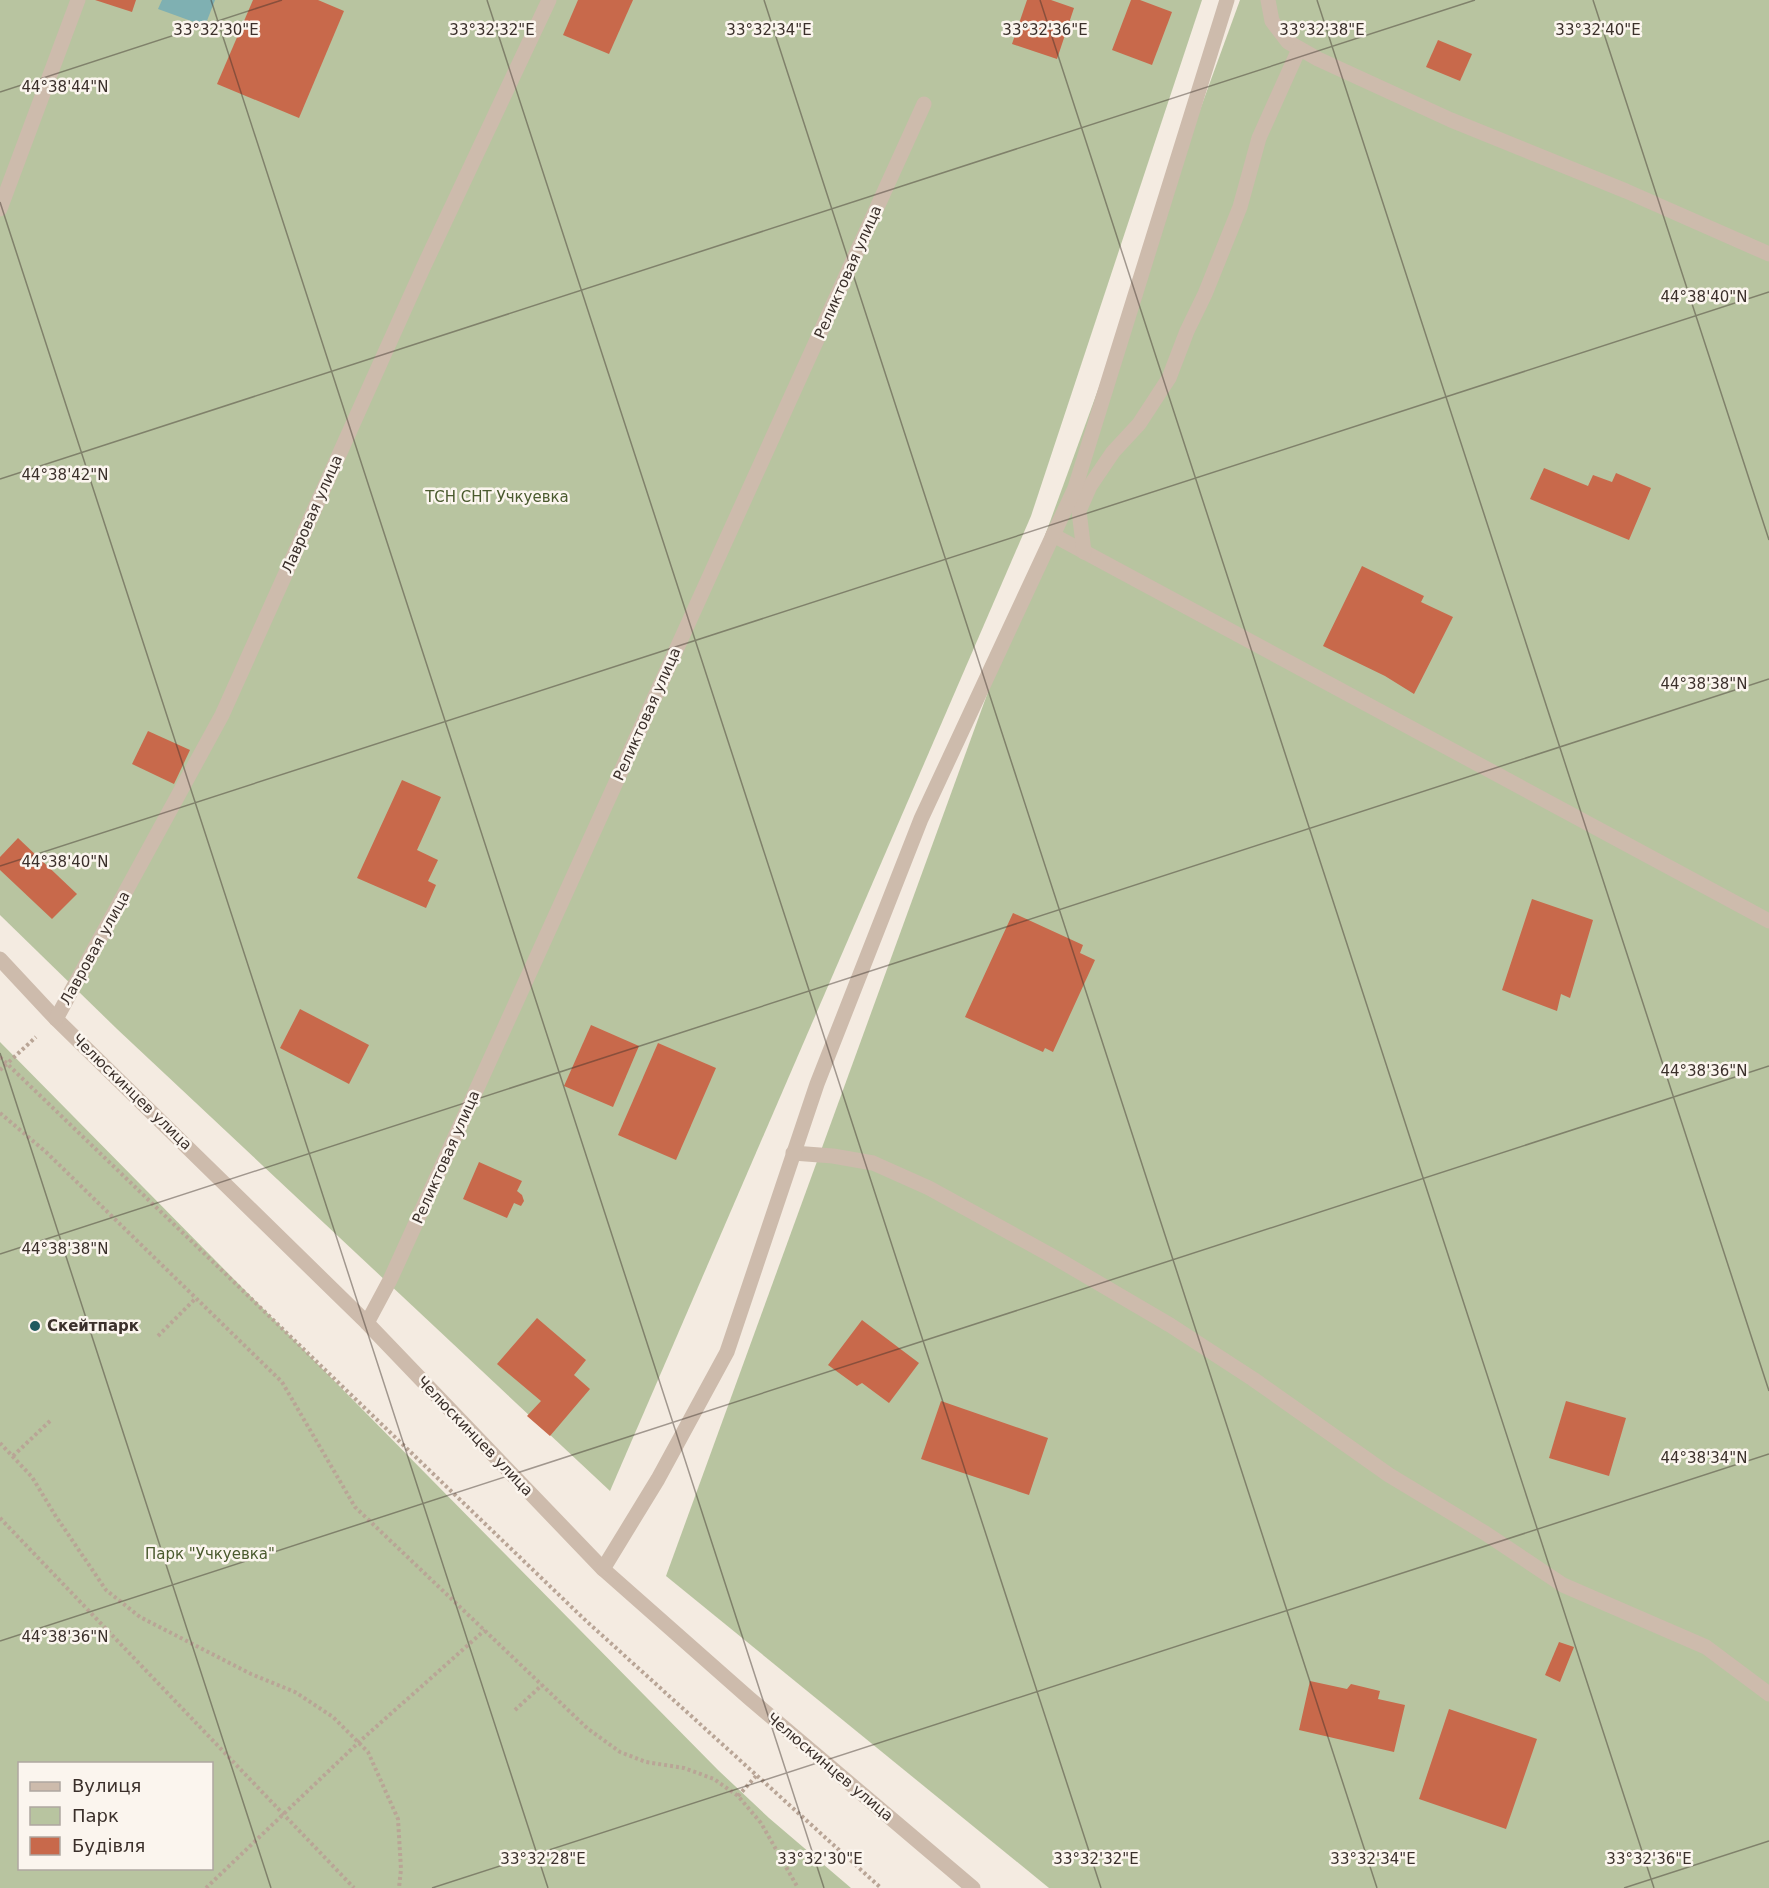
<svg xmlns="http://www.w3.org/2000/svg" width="1769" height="1888" font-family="'DejaVu Sans',sans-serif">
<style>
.green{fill:#b8c4a0;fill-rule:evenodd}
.water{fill:#7fb0b2}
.building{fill:#c8694b}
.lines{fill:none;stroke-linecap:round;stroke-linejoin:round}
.path{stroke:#b9a596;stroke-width:4;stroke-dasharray:3 3;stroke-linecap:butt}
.minor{stroke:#cdbbac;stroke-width:15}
.ticks{fill:none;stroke:#3b302b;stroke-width:1.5;stroke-opacity:0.45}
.poi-dot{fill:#1f5a5e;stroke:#fbf5ee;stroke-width:2}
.labels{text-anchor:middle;stroke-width:5;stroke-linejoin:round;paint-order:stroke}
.street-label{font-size:15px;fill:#3b302b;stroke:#fbf5ee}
.park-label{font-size:15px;fill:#4a5a2e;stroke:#fbf5ee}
.poi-label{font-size:15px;font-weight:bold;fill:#3b302b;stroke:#fbf5ee;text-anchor:start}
.ticks-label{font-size:15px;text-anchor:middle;fill:#3b302b;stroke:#fbf5ee;stroke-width:5;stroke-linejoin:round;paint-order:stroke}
</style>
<rect width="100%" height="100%" fill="#f4ebe1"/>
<!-- green -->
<g class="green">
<polygon points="0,0 1202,0 1031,516 610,1491 117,1029 0,915"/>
<polygon points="1240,0 1769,0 1769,1888 1049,1888 666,1576"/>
<path d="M0 1042 718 1770 769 1818 851 1888H0ZM20 1764H212V1868H20Z"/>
</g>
<!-- water -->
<polygon class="water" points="162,0 215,0 205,26 158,9"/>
<!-- building -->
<g class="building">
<polygon points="95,0 136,0 132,12"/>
<polygon points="253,0 318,0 344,11 299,118 217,84"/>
<polygon points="578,0 633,0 609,54 563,35"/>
<polygon points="1027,0 1051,0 1074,8 1057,59 1012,44"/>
<polygon points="1131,0 1140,0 1172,12 1152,65 1112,50"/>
<polygon points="1438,40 1472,54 1460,81 1426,67"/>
<polygon points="1544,468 1588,486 1593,475 1612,482 1616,473 1651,488 1629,540 1530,499"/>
<polygon points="1362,566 1424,596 1421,602 1453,617 1414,694 1385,676 1323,646"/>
<polygon points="148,731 190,750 174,784 132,764"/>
<polygon points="402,780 441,797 417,850 438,860 428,881 436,885 426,908 357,878"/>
<polygon points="18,838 77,894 52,919 0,870 0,857"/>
<polygon points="1532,899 1593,920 1570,998 1561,994 1557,1011 1502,990"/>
<polygon points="1013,913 1083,945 1080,953 1095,960 1053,1052 1045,1048 1043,1052 965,1017"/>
<polygon points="300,1009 369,1045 349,1084 280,1048"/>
<polygon points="591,1025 639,1046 613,1107 564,1086"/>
<polygon points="658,1043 716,1068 676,1160 618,1135"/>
<polygon points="479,1162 522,1181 517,1191 522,1195 524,1201 521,1206 514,1203 507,1218 463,1199"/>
<polygon points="537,1318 586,1360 574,1375 590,1389 550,1436 527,1416 541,1401 497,1364"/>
<polygon points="862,1320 919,1363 889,1403 862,1383 857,1386 828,1365"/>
<polygon points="941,1401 1048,1438 1029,1495 921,1459"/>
<polygon points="1566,1401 1626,1418 1609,1476 1549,1458"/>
<polygon points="1559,1642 1574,1647 1560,1682 1545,1675"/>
<polygon points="1310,1681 1347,1689 1351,1684 1380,1691 1378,1699 1405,1705 1394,1752 1299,1730"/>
<polygon points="1449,1709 1537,1739 1506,1829 1419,1799"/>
</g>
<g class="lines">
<!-- path -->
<g class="path">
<polyline points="0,1057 583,1618 881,1888"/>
<polyline points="0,1070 36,1037"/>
<polyline points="0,1113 46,1152 282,1382 355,1507 587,1728 620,1752 646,1762 684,1768 714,1779 738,1796 761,1823 798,1888"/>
<polyline points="158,1336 196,1298"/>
<polyline points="0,1443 32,1477 55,1515 106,1590 140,1617 251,1674 295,1692 333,1717 368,1752 398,1819 401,1869 399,1888"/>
<polyline points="13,1456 51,1420"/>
<polyline points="0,1518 354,1888"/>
<polyline points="515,1710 542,1685"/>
<polyline points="738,1796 757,1775"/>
<polyline points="206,1888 359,1742 485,1630"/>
</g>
<!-- minor -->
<g class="minor">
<polyline points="1268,0 1272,21 1288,42 1318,59 1451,120 1626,191 1769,254"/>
<polyline points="0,209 78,0"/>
<polyline points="1053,535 1769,921"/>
<polyline points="1084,552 1079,511 1090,486 1113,452 1139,424 1169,378 1187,331 1205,294 1240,207 1259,138 1299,49"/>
<polyline points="0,959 56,1019 367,1323 603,1569 749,1698 973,1888"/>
<polyline points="56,1019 222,715 423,268 549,0"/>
<polyline points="793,1153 833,1156 873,1163 929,1188 1054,1257 1170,1325 1253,1379 1389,1475 1485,1533 1563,1585 1706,1647 1769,1694"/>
<polyline points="367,1323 390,1280 924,104"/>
<polyline points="603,1569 658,1479 727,1352 817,1084 921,819 1075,488 1227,0"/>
</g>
</g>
<!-- ticks -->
<path class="ticks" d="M211 0 824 1888M487 0 1101 1888M764 0 1377 1888M1040 0 1654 1888M1317 0 1769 1391M1593 0 1769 540M0 92 282 0M0 202 548 1888M0 479 1475 0M0 866 1769 292M0 1053 271 1888M0 1254 1769 679M0 1641 1769 1066M432 1888 1769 1454M1624 1888 1769 1841"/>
<!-- markers -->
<circle class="poi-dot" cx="35" cy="1326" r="6"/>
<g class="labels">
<!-- street labels -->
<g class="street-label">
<text transform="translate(848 272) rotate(-66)" y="5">Реликтовая улица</text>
<text transform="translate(312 514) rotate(-66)" y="5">Лавровая улица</text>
<text transform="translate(647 714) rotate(-66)" y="5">Реликтовая улица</text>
<text transform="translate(95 948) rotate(-61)" y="5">Лавровая улица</text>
<text transform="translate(132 1092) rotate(44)" y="5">Челюскинцев улица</text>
<text transform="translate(446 1157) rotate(-66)" y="5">Реликтовая улица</text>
<text transform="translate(475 1436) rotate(46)" y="5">Челюскинцев улица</text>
<text transform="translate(830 1767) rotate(40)" y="5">Челюскинцев улица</text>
</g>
<!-- park labels -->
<g class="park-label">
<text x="497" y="502">ТСН СНТ Учкуевка</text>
<text x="210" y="1559">Парк "Учкуевка"</text>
</g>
<!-- poi labels -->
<g class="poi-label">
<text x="47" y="1331">Скейтпарк</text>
</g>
</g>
<g class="ticks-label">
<text x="216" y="35">33°32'30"E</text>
<text x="492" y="35">33°32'32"E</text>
<text x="769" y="35">33°32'34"E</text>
<text x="1045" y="35">33°32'36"E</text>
<text x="1322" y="35">33°32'38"E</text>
<text x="1598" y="35">33°32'40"E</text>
<text x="65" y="92">44°38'44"N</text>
<text x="1704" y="302">44°38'40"N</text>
<text x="65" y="480">44°38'42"N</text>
<text x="1704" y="689">44°38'38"N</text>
<text x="65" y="867">44°38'40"N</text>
<text x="1704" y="1076">44°38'36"N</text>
<text x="65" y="1254">44°38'38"N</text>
<text x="1704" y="1463">44°38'34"N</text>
<text x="65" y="1642">44°38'36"N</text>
<text x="543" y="1864">33°32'28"E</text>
<text x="820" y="1864">33°32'30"E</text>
<text x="1096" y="1864">33°32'32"E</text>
<text x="1373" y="1864">33°32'34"E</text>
<text x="1649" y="1864">33°32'36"E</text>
</g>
<!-- legend -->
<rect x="18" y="1762" width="195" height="108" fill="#fbf5ee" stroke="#aea6a0" stroke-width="1.5"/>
<rect x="30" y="1782" width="30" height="9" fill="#cdbbac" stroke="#aea6a0" stroke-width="1.5"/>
<text x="72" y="1792" font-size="18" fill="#3b302b">Вулиця</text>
<rect x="30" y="1807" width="30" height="18" fill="#b8c4a0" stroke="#aea6a0" stroke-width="1.5"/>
<text x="72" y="1822" font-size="18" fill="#3b302b">Парк</text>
<rect x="30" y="1837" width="30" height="18" fill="#c8694b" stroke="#aea6a0" stroke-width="1.5"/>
<text x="72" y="1852" font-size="18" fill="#3b302b">Будівля</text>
</svg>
